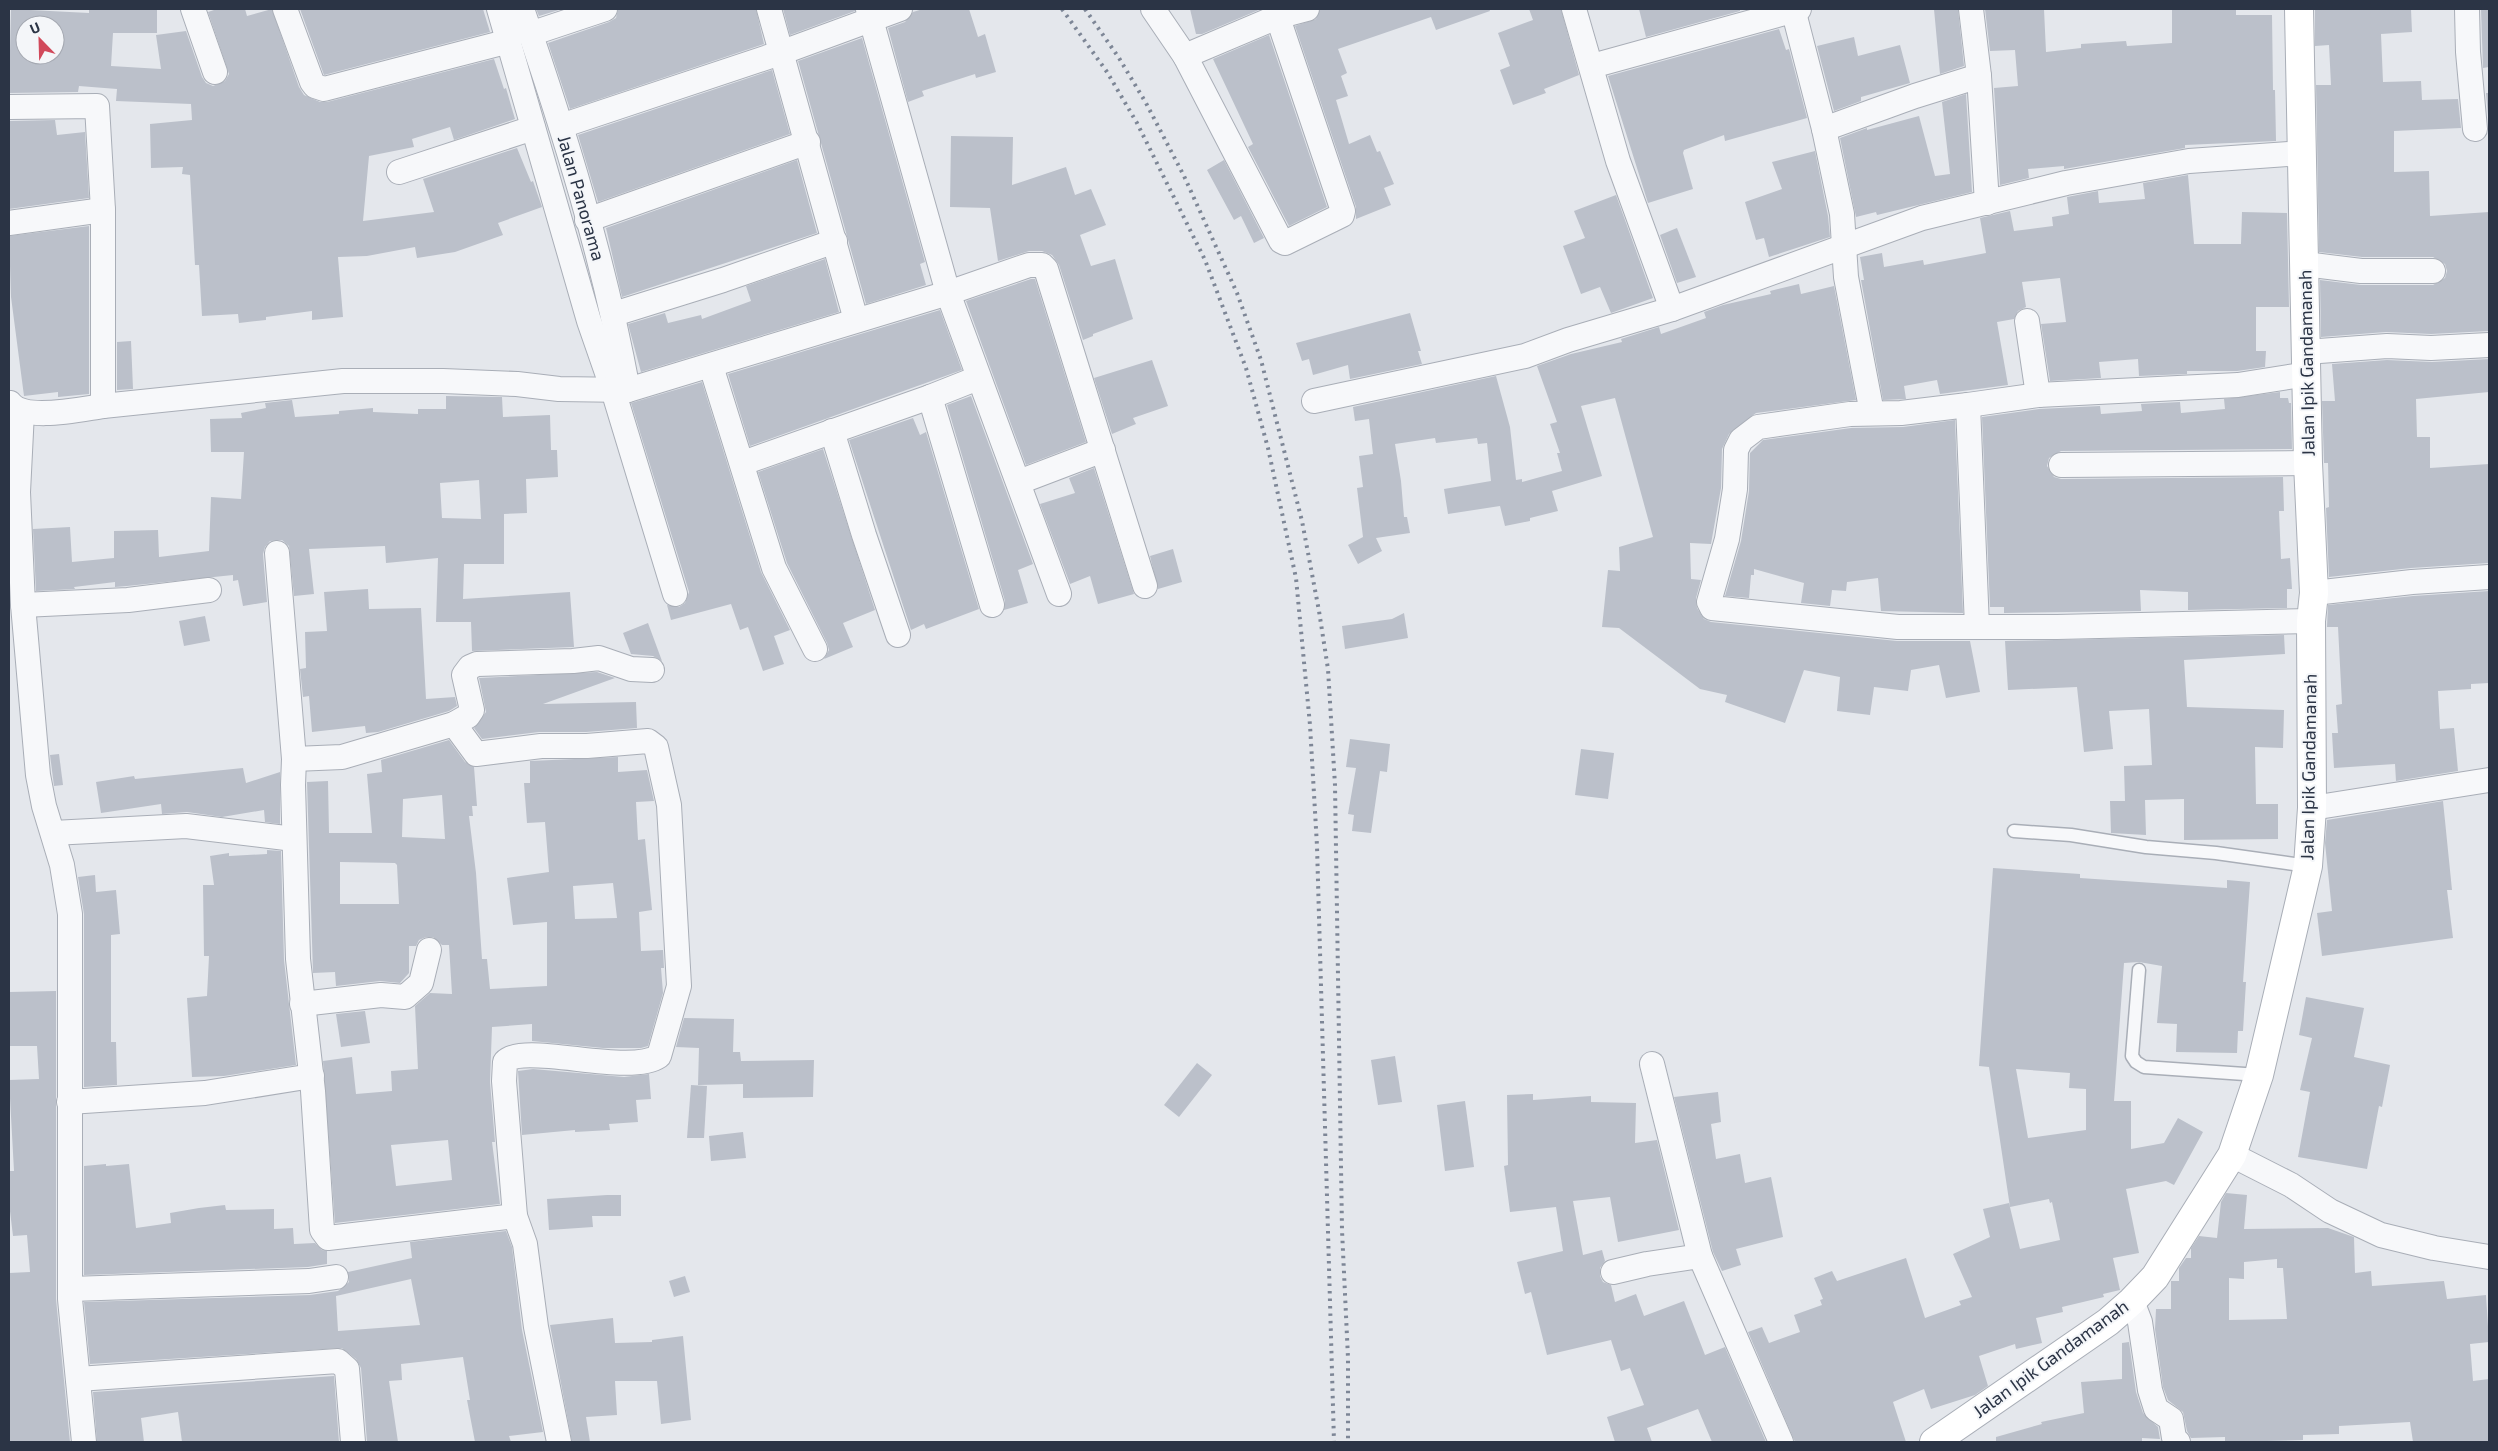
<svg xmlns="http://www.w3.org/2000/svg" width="2498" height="1451" font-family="'Exo 2',sans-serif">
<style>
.building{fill:#bbc0ca;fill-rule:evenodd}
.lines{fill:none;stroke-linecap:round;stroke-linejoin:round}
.lane-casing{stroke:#a9aeb7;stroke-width:15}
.street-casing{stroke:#a9aeb7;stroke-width:26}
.secondary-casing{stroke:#a9aeb7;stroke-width:30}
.lane{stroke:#f7f8fa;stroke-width:12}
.street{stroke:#f7f8fa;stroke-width:24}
.secondary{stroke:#fff;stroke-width:28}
.rail{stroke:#7d8696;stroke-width:4;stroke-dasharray:2.5 5;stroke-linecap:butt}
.labels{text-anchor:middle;stroke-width:4;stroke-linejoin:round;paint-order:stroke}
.street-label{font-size:18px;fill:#2b3445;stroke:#f4f6f9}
</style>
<rect width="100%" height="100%" fill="#e4e7ec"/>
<!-- building -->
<g class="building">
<path d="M11 9 89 13V9H157V33H113L111 66 161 69 156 35 186 31 202 77 206 83 213 86 225 81 229 74 208 12 217 9H245L247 16 272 9 299 87 304 95 320 102H327L494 59 504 89 506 88 515 119 454 140 450 127 412 139 414 147 369 156 363 221 434 212 423 179 517 148 531 182 533 181 542 207 498 223 503 235 455 252 417 258 415 247 367 256 338 257 343 317 312 320V311L266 317V320L239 323 238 314 202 316 199 265H195L190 175 182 174 183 167 151 168 150 124 192 120 191 104 116 101 117 89 79 86 78 92 9 93ZM25 25H55V55H25Z"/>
<polygon points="300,9 483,9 490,32 324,75"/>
<polygon points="536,9 562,9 539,16"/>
<polygon points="618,9 756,9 764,44 570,109 548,43 609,22 616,18"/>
<polygon points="783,9 855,9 855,11 790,35"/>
<polygon points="923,9 969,9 978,37 985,34 996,72 976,78 975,74 922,91 924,96 908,102 888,28 905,22 913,12"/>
<polygon points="1190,9 1261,9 1202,34 1196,34"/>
<polygon points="1320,9 1489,9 1490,11 1436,30 1431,17 1338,49 1347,73 1341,76 1348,96 1336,100 1349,144 1370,135 1377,152 1380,151 1394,184 1384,188 1391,205 1356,219 1356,207 1295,26 1316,19"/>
<polygon points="1529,9 1561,9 1579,75 1544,89 1546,93 1513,105 1500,70 1510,66 1498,33 1533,20"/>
<polygon points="1639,9 1740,9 1740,11 1646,37"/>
<polygon points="1934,9 1958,9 1964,66 1940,74"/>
<polygon points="1985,9 2044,9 2046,52 2081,48 2081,44 2126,41 2127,46 2172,43 2172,9 2236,9 2236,15 2272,15 2273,90 2275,90 2276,141 2185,145 2185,148 2064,169 2064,166 2028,169 2029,178 2000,185 1994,88 2018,86 2015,50 1990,51"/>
<polygon points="2315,9 2411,9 2412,32 2381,34 2383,82 2421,81 2422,100 2458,99 2461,128 2394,131 2394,172 2429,171 2430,216 2489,212 2489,331 2431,334 2386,332 2321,337 2320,280 2361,285 2433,285 2445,278 2447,271 2445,264 2433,257 2362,257 2319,252 2316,85 2331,85 2329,45 2315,46"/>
<polygon points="2481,9 2489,9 2489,67 2483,68"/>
<polygon points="1779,29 1786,50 1789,49 1807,118 1725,141 1724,135 1684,150 1683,153 1693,189 1648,203 1608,76"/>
<polygon points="1269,35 1327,207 1289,226 1248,147 1253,144 1213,59"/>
<polygon points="1854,37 1858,56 1900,45 1910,83 1861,97 1861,101 1834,111 1817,46"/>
<polygon points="862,38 925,262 920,264 926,285 866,304 798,61"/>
<polygon points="772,70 790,134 598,202 578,135"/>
<polygon points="2486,93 2489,93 2489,127"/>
<polygon points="1966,94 1972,192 1877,215 1876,212 1856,217 1840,138 1867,128 1867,130 1919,116 1935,176 1950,174 1942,102"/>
<polygon points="55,120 57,135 85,132 89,198 9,209 9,121"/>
<polygon points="951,136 1013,137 1012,185 1066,167 1075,195 1091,189 1106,225 1080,235 1091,266 1115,259 1133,319 1093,334 1093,336 1083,340 1059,265 1052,255 1042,251 1029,251 998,261 990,208 950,207"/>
<polygon points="1815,151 1828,216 1830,237 1769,257 1764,238 1756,240 1745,202 1782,189 1772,162"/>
<polygon points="797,160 817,233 622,297 606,228"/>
<polygon points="1224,160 1264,238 1254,243 1241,216 1234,220 1207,170"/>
<polygon points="2188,175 2194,244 2241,244 2242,212 2287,213 2289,307 2256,307 2256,351 2266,351 2265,367 2237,371 2187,371 2187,374 2139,376 2138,359 2099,362 2101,378 2050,381 2041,324 2066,322 2060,278 2022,282 2026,307 2018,311 2014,319 1997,322 2008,385 1940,394 1937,380 1904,386 1906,399 1883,400 1861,280 1864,280 1860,257 1882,253 1884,267 1923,260 1924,265 1986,253 1980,218 2010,211 2014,231 2053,226 2052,217 2069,214 2067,197 2098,191 2099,203 2145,199 2143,183"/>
<polygon points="1616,195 1653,298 1611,313 1600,287 1581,294 1563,246 1585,238 1574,211"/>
<polygon points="89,226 89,394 58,397 58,392 24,396 11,297 9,236"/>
<polygon points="1677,228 1696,277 1677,283 1660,235"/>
<polygon points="825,259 839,312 641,372 628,324 665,313 668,323 701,315 702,319 751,301 746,286"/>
<polygon points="1031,279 1035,279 1086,442 1026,465 966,301"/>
<polygon points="1799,284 1801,294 1834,286 1856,400 1756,413 1729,434 1722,449 1721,488 1711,544 1690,543 1691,579 1701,580 1696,598 1697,608 1704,619 1711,622 1897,641 1970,641 1980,692 1946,698 1939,665 1911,670 1908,691 1874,687 1870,715 1837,711 1840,677 1804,670 1785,723 1725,702 1727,695 1700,689 1619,628 1602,627 1608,570 1620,571 1619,547 1653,537 1615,398 1581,406 1602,476 1552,491 1558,511 1530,518 1530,521 1505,526 1500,506 1448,514 1444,489 1491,481 1487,443 1478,444 1477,438 1436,443 1435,438 1395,444 1401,481 1404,517 1407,517 1410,533 1376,538 1382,551 1358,564 1348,545 1363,537 1357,488 1363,487 1359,456 1373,454 1369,419 1355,421 1353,407 1496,376 1510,427 1516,480 1522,479 1522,482 1562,471 1557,453 1560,453 1550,424 1557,422 1537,366 1571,354 1622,342 1621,339 1659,327 1661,334 1706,318 1704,312 1723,305 1771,294 1770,291"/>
<polygon points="940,310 962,370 750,446 728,374"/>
<polygon points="1410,313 1421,351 1418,351 1422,364 1350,379 1348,365 1313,375 1309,359 1302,361 1296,343"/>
<polygon points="131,341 133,389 117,390 117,342"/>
<polygon points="2489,359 2489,392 2416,399 2417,437 2430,437 2430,468 2489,464 2489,563 2411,568 2329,577 2326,508 2329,507 2328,463 2324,463 2322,401 2335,401 2332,364 2387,360 2432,362"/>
<polygon points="1152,360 1168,406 1133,418 1136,424 1112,434 1094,378"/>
<polygon points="702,382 761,572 790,630 774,636 784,664 763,671 748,627 740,630 731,604 671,620 667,605 679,607 685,603 689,592 631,403"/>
<polygon points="2280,392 2280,398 2288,398 2289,403 2291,403 2292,449 2061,451 2049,458 2047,466 2054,477 2061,479 2283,477 2284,511 2279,511 2281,559 2290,558 2292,589 2287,589 2287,608 2188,610 2188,592 2140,590 2141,611 2004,613 2004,607 1990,607 1982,417 2039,409 2100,406 2101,414 2142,411 2141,404 2180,402 2181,413 2225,409 2224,399"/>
<path d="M446 396 502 397 503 417 550 415 551 450H557L558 477 526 479 527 513 504 514V564H464L463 599 570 592 574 647 472 651 471 622H436L438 558 386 563 385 546 309 549 314 594 294 596 289 546 282 540 270 541 265 547 263 554 267 602 243 606 238 580 233 581V575L127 586 115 587V582L74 587 75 589 36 591 33 529 70 527 72 562 114 558V531L158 530 159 557 209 551 211 497 241 499 244 452H211L210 419 242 418 241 413 266 408 265 403 292 400 295 417 339 414V411L373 408V412L418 414V409H446ZM479 480 481 519 442 518 440 483Z"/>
<polygon points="971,396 1033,564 1018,570 1028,603 1004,610 1005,601 947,405"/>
<polygon points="913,418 920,435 926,432 979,609 926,629 924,624 911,630 849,440"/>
<polygon points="1955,420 1963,613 1881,611 1878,578 1847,582 1846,591 1832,590 1830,606 1801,603 1804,583 1754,569 1754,575 1751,575 1749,598 1725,596 1741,541 1749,491 1750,453 1763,440 1851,428 1903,427"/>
<polygon points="823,449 875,610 843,623 853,647 824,659 829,650 827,643 787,563 758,472"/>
<polygon points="1094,468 1134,594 1098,604 1090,576 1070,584 1040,504 1075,493 1069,478"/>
<polygon points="1173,549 1182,582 1158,589 1150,556"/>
<polygon points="368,589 369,609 421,608 426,699 455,697 457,706 449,711 378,732 366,733 365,726 312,732 309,696 303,697 300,669 306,668 305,632 327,631 324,592"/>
<polygon points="2489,591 2489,683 2471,684 2471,689 2438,691 2440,729 2454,728 2458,771 2396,781 2395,764 2334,768 2332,733 2338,733 2336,705 2342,704 2338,627 2327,627 2328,605 2413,596"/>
<polygon points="1404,613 1408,638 1345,649 1342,626 1392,619"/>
<polygon points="205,616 210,641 184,646 179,621"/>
<polygon points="648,623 662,661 653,656 631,654 623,633"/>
<polygon points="2284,635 2285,654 2184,660 2187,707 2284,710 2283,748 2255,747 2256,804 2278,804 2278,839 2184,840 2184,799 2145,800 2146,835 2111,833 2110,801 2125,801 2124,766 2152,765 2149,709 2109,711 2113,749 2084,752 2077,687 2008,690 2005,641"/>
<polygon points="597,672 615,678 543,704 636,702 637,728 586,732 539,732 482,739 474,728 486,712 479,678"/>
<polygon points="1350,739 1390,744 1387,772 1380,771 1371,833 1352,831 1354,815 1348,814 1356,768 1346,767"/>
<path d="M449 740 465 762 474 767 477 806H472L473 816H469L476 873 482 959H487L490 989 547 986V922L513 925 507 878 549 872 545 822 527 823 524 783H530V761L618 757V772L647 770 654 801 636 802 638 840 645 839 652 910 639 912 641 951 663 950 664 968H661L663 993 648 1046 641 1048H603L532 1041V1024L492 1027 490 1082 495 1142H492L500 1204 335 1223 323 1061 352 1057 356 1094 392 1091 391 1071 418 1069 415 1006 430 993 452 994 449 945H442L433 937H426L419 940 416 946H409V973L400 983 380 981 336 986 335 972 313 973 307 782 328 781 329 833H372L367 774 382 772 381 760ZM442 795 445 839 402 837 403 799ZM340 862 395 863 397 865 399 904H340ZM613 883 617 918 575 919 573 886ZM448 1140 452 1180 396 1186 391 1145Z"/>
<polygon points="1581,749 1614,753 1608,799 1575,795"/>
<polygon points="59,754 63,785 54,786 50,755"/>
<polygon points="243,768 246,783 280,772 280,824 265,822 264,810 222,817 187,812 162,814 161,804 101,813 96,782 134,776 135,779"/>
<polygon points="2443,801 2452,890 2447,890 2453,938 2322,956 2317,913 2332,911 2325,843 2327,820"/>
<polygon points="267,850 281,851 284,960 296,1065 224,1076 192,1077 187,998 207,996 209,956 204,956 203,885 214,885 210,856 229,853 229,856 267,854"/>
<path d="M1993 868 2080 874V878L2227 888V880L2250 882 2243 982H2246L2243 1031H2238L2237 1053 2176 1052 2177 1024 2157 1023 2162 966 2139 962 2124 963 2114 1101H2131V1149L2164 1143 2178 1118 2203 1132 2174 1185 2166 1181 2126 1189 2139 1253 2113 1258 2120 1290 2103 1294 2104 1297 2062 1307 2063 1312 2036 1318 2042 1343 2016 1349 2015 1344 1979 1356 1988 1386 1975 1395 1931 1409 1924 1389 1893 1402 1906 1442H1795L1748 1332 1762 1327 1769 1343 1800 1332 1794 1315 1822 1305 1820 1300 1823 1299 1814 1278 1832 1271 1837 1281 1906 1258 1925 1318 1961 1305 1959 1301 1972 1297 1953 1254 1990 1237 1983 1209 2009 1203 2020 1249 2060 1240 2052 1202 2050 1203 2049 1199 2010 1207 1989 1067 1979 1066ZM2016 1069 2070 1073 2069 1088 2086 1089V1130L2028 1138Z"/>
<polygon points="95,875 96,892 116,890 120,934 111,935 111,1042 116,1042 117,1085 84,1087 84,914 78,877"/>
<polygon points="56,991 56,1299 70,1442 9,1442 9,1273 30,1272 27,1235 13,1236 9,1203 9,1171 14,1171 9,1080 39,1079 37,1046 9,1046 9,992"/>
<polygon points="2306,997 2364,1008 2354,1057 2390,1065 2382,1107 2379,1106 2367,1169 2298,1157 2310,1092 2300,1090 2312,1038 2299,1035"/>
<polygon points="365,1011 370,1043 341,1047 336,1014"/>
<polygon points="684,1018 734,1019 733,1052 740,1052 741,1061 814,1060 813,1097 743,1098 743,1084 698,1085 699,1048 676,1047"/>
<polygon points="1395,1056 1402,1102 1378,1105 1371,1060"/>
<polygon points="1197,1063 1212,1075 1179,1117 1164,1105"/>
<polygon points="533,1069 624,1077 649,1074 651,1099 636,1100 638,1122 609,1124 610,1130 575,1132 575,1130 522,1135 518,1071"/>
<polygon points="691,1085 707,1086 704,1138 687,1138"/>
<polygon points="1718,1092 1721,1122 1711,1124 1716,1159 1740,1154 1745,1183 1771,1177 1783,1237 1736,1249 1741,1265 1722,1271 1713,1252 1674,1097"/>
<polygon points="1533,1094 1533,1100 1591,1096 1591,1102 1636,1103 1635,1143 1657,1140 1679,1230 1618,1242 1610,1197 1573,1201 1583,1255 1602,1250 1605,1261 1600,1268 1600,1276 1603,1282 1611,1285 1615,1302 1636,1294 1644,1316 1684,1301 1705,1355 1725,1347 1766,1442 1712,1442 1698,1409 1647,1428 1652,1442 1615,1442 1607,1417 1644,1405 1630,1368 1621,1371 1611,1340 1547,1355 1531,1292 1525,1294 1517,1262 1563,1251 1556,1207 1510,1212 1504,1166 1508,1165 1507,1095"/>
<polygon points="1465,1101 1474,1167 1445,1171 1437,1105"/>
<polygon points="743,1132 746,1158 711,1161 709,1136"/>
<polygon points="106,1164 106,1166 129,1164 136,1228 171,1223 170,1213 199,1208 225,1205 226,1210 274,1209 274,1229 293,1228 294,1244 315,1243 322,1250 327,1251 327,1264 308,1267 84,1275 84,1166"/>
<path d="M2226 1193 2247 1195 2244 1229 2328 1228 2354 1237 2355 1273 2371 1271 2372 1286 2444 1281 2447 1299 2486 1295 2489 1342 2470 1344 2473 1381 2489 1379V1442H2413L2410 1422 2339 1426V1434L2303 1435V1440L2225 1442V1437L2191 1438 2187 1431 2183 1412 2168 1400 2163 1387 2155 1329 2156 1309H2171V1281H2179V1268L2186 1258H2191V1248L2199 1236 2217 1238 2221 1202ZM2277 1259V1268H2283L2287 1319 2229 1320V1278L2244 1279V1262Z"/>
<polygon points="607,1195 621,1195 621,1216 592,1216 593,1227 549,1230 547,1199"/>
<path d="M506 1231 512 1247 522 1330 543 1432 509 1436 511 1442H475L467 1400H470L463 1357 401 1364 402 1380 389 1381 398 1442H367L361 1368 356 1359 342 1348 90 1364 84 1302 310 1295 338 1291 349 1282 348 1272 412 1258 410 1242ZM411 1279 420 1325 338 1331 336 1296Z"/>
<polygon points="685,1276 690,1292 674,1297 669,1281"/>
<polygon points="613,1318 615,1343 652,1342 652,1340 683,1336 691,1420 661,1424 657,1381 615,1381 617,1415 586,1417 590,1442 572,1442 550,1325"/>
<polygon points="2129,1342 2136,1392 2143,1413 2158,1427 2160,1439 2142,1438 2142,1442 1996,1442 1996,1437 2042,1424 2041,1422 2084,1413 2081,1382 2122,1379 2122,1343"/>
<polygon points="334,1376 339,1442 182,1442 178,1412 141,1418 144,1442 97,1442 93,1392"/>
</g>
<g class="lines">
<!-- lane casing -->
<g class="lane-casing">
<g id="lane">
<polyline points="2014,831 2071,835 2146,847 2216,853 2308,866"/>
<polyline points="2139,970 2132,1056 2136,1062 2144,1067 2259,1075"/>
</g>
</g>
<!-- street casing -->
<g class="street-casing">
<g id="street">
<polyline points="193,9 215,72"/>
<polyline points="285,9 312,82 315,86 324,89 509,41"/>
<polyline points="499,9 589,321 613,390 675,594"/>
<path d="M522 9C565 133 604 260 628 390"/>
<polyline points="769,9 856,320"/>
<polyline points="868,9 948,293 1059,594"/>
<polyline points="1153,9 1185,56 1281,241 1285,243 1342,215 1343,211 1275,9"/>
<polyline points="1574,9 1618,161 1672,309"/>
<polyline points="1793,9 1824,129 1842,214 1846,277 1872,413"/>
<polyline points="1971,9 1979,76 1987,203"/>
<polyline points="2467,9 2468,52 2475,129"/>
<polyline points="530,34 605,9"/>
<polyline points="1185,56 1277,17 1307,9"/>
<polyline points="1592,66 1799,9"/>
<polyline points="9,107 97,106 103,210 103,406 343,381 443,381 517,384 559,389 628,390 948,293 1029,265 1042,265 1046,269 1145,586"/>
<polyline points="561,126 783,52 900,9"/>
<polyline points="1824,129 1915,96 1979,76"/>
<polyline points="399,172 533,128"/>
<polyline points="587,220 808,142"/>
<polyline points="9,223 103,210"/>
<polyline points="2305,264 2361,271 2433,271"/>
<polyline points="614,314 723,280 835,241"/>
<polyline points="2027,321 2038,395"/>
<polyline points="2306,352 2387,346 2431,348 2489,345"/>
<polyline points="711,366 774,568 815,649"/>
<polyline points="2308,374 2238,385 2038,395 1968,405 1901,413 1850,414 1758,427 1741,440 1736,450 1735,489 1727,539 1709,602 1712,608 1898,627 2057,627 2311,621"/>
<polyline points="930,397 992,605"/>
<polyline points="1314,401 1525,356 1568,340 1672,309 1922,218 2066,183 2189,161 2303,153"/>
<path d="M10 403C25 422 81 409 103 406"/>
<polyline points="1968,405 1977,627"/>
<polyline points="22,412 18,492 23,605 38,775 44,806 62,865 70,914 70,1299 84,1442"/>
<polyline points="832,431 864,535 898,635"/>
<polyline points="743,463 930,397 978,378"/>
<polyline points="2061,465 2308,463"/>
<polyline points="1019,482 1103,450"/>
<polyline points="277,553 294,759 293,785 298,959 313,1091 322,1230 328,1238 515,1216"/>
<polyline points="2314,593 2412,582 2489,577"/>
<polyline points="23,605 128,600 209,590"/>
<path d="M454 724 476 754 541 746H587L648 741 656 747 669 805 679 986 659 1056C628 1077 524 1041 505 1062L504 1081 515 1216 525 1244 536 1327 559 1442"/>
<polyline points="294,759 342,757 454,724 468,716 472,710 464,675 470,667 477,664 573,661 599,658 631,669 652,670"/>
<polyline points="2312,808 2489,780"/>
<polyline points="53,833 186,826 294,839"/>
<polyline points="302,1004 381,995 405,997 421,983 429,950"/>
<polyline points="1652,1064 1700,1256"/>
<polyline points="69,1102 205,1093 312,1076"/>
<polyline points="2232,1155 2291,1185 2330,1211 2381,1235 2434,1248 2489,1257"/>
<polyline points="1613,1272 1647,1264 1700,1256 1781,1442"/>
<polyline points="71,1289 309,1281 336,1277"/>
<polyline points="2132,1301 2140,1322 2150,1390 2156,1409 2171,1419 2174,1438 2178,1442"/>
<polyline points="78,1379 338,1361 347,1369 353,1442"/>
</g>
</g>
<!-- secondary casing -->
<g class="secondary-casing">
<polyline id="secondary" points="1934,1442 2108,1322 2132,1301 2155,1277 2232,1155 2259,1075 2308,866 2312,808 2311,621 2314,593 2308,463 2299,9"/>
</g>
<!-- lane -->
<use href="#lane" class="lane"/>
<!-- street -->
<use href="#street" class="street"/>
<!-- secondary -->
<use href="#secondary" class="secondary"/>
<!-- rail -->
<g class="rail">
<polyline points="1062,9 1107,72 1137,123 1205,260 1246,368 1268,448 1296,578 1310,725 1317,846 1334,1442"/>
<polyline points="1085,9 1119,58 1146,103 1184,176 1237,293 1261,360 1302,521 1319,611 1328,669 1335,785 1342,1230 1348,1358 1348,1442"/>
</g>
</g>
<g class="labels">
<!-- street labels -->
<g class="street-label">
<text transform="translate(581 198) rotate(74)" y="6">Jalan Panorama</text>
<text transform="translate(2307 363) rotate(-91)" y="6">Jalan Ipik Gandamanah</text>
<text transform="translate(2309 767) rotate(-89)" y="6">Jalan Ipik Gandamanah</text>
<text transform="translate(2051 1359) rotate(-36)" y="6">Jalan Ipik Gandamanah</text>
</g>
</g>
<!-- border -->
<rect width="2498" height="1451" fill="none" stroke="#2b3445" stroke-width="20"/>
<!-- north arrow -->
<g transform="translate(40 40) rotate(337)"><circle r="24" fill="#f4f6f9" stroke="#a4a8b1"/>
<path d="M0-4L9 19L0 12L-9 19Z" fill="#d1495b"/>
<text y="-8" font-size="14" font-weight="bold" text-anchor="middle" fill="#2b3445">U</text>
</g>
</svg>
